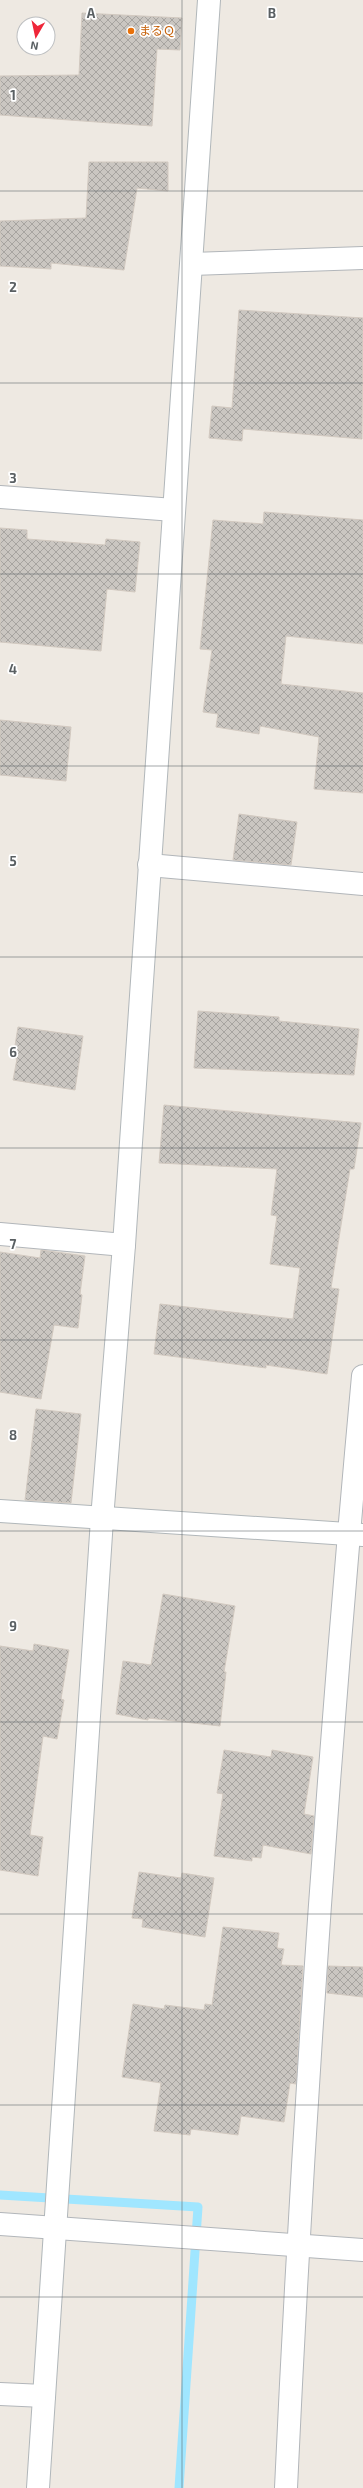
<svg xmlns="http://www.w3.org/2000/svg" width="363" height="2488" font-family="'Exo 2','Noto Sans JP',sans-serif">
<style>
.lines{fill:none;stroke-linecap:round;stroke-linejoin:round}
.stream{stroke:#a0e6ff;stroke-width:9}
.building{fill:url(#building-cross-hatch);stroke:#d2c9c0}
.street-casing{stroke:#b2b6ba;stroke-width:24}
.secondary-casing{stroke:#b1b7ba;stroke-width:24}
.street{stroke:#fff;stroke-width:22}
.secondary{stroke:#fff;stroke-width:22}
.grid{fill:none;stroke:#5a6063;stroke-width:1;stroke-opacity:0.55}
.food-dot{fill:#e8710a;stroke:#fff;stroke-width:1.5}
.labels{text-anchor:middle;stroke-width:3.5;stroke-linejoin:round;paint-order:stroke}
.food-label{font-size:12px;fill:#c56008;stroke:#fff;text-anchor:start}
.grid-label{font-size:13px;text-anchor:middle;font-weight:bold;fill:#5a6063;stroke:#fff;stroke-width:3.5;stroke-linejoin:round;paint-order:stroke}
</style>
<defs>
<pattern id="building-cross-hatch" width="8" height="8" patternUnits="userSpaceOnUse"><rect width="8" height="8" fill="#cac6c1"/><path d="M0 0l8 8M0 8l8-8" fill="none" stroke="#a7a4a0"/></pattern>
</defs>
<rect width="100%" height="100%" fill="#eee9e2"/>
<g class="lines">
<!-- stream -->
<polyline class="stream" points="0,2195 198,2207 179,2488"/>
</g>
<!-- building -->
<g class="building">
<polygon points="82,13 182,18 180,50 157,49 152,126 0,115 0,76 79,75"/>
<polygon points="89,162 168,162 168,191 137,188 124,270 51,263 51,269 0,266 0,221 86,218"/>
<polygon points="239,310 363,318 362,439 243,429 242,441 209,438 212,406 232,408"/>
<polygon points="264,512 363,520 363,644 286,636 281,684 363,693 363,793 314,789 319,737 260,726 259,734 216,727 218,714 203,712 212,650 200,649 213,520 263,524"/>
<polygon points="0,528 27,530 27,539 105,545 106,539 140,542 135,592 107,589 101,651 0,642"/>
<polygon points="0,720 71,727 66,781 0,775"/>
<polygon points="239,814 297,822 291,865 233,860"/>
<polygon points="198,1011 279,1017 279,1021 359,1029 354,1075 194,1068"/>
<polygon points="18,1027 83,1036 75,1090 13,1080 17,1059 13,1058"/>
<polygon points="164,1105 361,1123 354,1169 350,1169 331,1288 339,1289 327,1374 266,1365 266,1368 154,1354 160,1304 293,1319 300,1268 270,1264 277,1216 271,1215 277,1169 159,1163"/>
<polygon points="41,1250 85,1256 80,1294 82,1295 78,1328 54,1325 41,1399 0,1392 0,1252 40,1258"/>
<polygon points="36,1409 81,1414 71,1503 25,1500"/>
<polygon points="163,1594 235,1606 224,1672 226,1672 220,1726 148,1718 148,1720 116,1714 123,1661 151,1665"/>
<polygon points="34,1644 69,1650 61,1699 64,1700 57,1739 43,1736 30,1835 43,1837 38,1876 0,1870 0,1646 33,1651"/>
<polygon points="224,1750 271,1757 272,1750 313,1757 304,1814 314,1816 311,1854 263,1845 261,1858 252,1857 252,1861 214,1856 223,1794 217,1793"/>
<polygon points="139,1872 181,1878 182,1873 214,1878 205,1937 142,1927 143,1919 132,1918"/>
<polygon points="223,1927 279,1933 277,1948 284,1949 281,1965 303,1966 296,2084 290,2083 284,2122 241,2116 238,2135 191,2129 190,2135 154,2131 161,2083 122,2077 133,2004 164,2009 165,2005 204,2010 205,2004 212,2005"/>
<polygon points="328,1966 363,1967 363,1997 327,1993"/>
</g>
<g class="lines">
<!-- street casing -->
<g class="street-casing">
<g id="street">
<polyline points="192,264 363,258"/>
<polyline points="0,497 174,510"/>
<polyline points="149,865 363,884"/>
<polyline points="0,1234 124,1245"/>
<polyline points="0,2224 363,2250"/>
<polyline points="0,2394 44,2396"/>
<path d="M286 2488C303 2117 329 1746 363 1376"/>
</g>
</g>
<!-- secondary casing -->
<g class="secondary-casing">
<g id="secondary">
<polyline points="0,1511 363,1535"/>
<polyline points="38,2488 102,1519 124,1245 209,0"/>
</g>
</g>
<!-- street -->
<use href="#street" class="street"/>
<!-- secondary -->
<use href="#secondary" class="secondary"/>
</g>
<!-- grid -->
<path class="grid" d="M182 0V2488M0 191H363M0 383H363M0 574H363M0 766H363M0 957H363M0 1148H363M0 1340H363M0 1531H363M0 1722H363M0 1914H363M0 2105H363M0 2297H363"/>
<!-- markers -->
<circle class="food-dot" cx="131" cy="31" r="4"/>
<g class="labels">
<!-- food labels -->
<g class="food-label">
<text x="139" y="35">まるＱ</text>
</g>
</g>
<g class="grid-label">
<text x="91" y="18">A</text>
<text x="272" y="18">B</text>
<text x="13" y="100">1</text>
<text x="13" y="292">2</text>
<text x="13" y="483">3</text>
<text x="13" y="674">4</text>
<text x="13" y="866">5</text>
<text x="13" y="1057">6</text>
<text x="13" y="1249">7</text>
<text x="13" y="1440">8</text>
<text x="13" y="1631">9</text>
</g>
<!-- north arrow -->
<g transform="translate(36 36) rotate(189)"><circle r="19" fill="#ffffff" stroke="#bdbfc1"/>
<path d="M0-3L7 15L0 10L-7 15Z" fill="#ef2639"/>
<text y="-6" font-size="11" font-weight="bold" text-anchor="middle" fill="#5a6063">N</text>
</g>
</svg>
